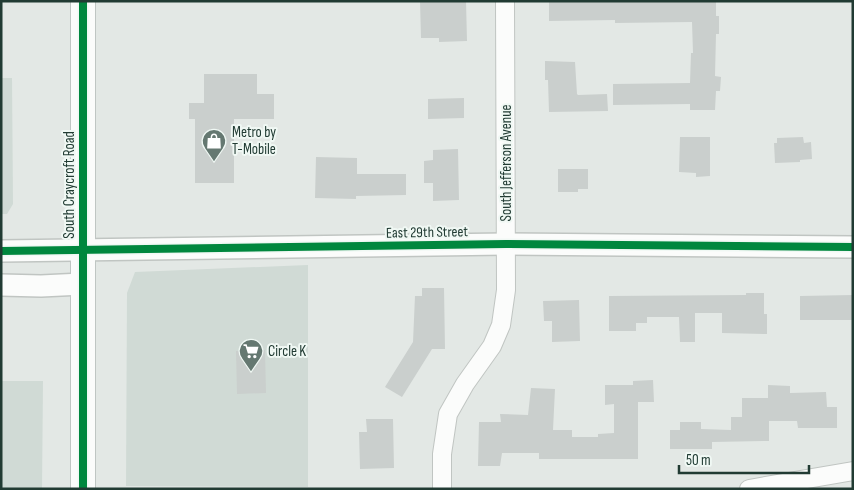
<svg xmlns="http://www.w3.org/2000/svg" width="854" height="490" font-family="'Sofia Sans Condensed',sans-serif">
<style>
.built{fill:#d0dad5}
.building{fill:#cacfcd}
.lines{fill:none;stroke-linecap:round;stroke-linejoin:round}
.minor-casing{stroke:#c0c5c2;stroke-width:20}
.tertiary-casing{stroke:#c0c5c2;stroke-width:24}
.secondary-casing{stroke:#bfc6c3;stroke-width:26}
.minor{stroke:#fbfcfb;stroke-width:18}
.tertiary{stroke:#fbfcfb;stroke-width:21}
.secondary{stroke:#fbfcfb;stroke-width:24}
.cycleway-casing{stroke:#f0f8f4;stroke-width:11}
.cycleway{stroke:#00873e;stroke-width:8}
.labels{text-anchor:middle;stroke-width:4;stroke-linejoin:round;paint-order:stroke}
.poi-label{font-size:15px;fill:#213b33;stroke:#f0f8f4;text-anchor:start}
.street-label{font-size:15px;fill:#213b33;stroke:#f0f8f4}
</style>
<rect width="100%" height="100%" fill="#e3e8e5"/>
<!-- built -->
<g class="built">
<polygon points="1,78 12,78 13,204 7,214 1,214"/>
<polygon points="308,265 308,487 126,486 127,293 135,272"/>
<polygon points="1,381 43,381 42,489 1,489"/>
</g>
<!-- building -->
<g class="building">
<polygon points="420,1 466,1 467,41 439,42 439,38 421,38"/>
<polygon points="549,1 716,1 716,16 719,16 719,34 716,34 715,76 721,77 720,91 716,91 715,110 690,110 690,104 613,105 613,84 690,83 691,53 693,53 692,22 615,23 615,20 549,21"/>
<polygon points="545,61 575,62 577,94 578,95 607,94 608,111 549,112 548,80 545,80"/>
<polygon points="204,74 257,74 257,94 274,94 274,119 234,119 234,183 195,183 195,119 189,119 189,103 204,103"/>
<polygon points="464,98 464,118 428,119 428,99"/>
<polygon points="680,137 710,137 710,176 696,177 696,173 679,172"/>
<polygon points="803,137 804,143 811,142 812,159 800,160 800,162 775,163 774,143 777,143 777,138"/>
<polygon points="458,149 459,200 433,201 433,183 424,183 424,161 433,160 433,150"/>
<polygon points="316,157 357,158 357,174 406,174 406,195 356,196 356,199 315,198"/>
<polygon points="558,169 588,169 588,189 578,189 578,192 558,192"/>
<polygon points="422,288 444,288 445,349 432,349 402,397 385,387 413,342 415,296 422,296"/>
<polygon points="746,293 764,293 764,314 767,314 767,334 722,333 722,313 695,313 695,342 680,342 679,317 647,317 647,323 636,323 636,331 609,331 609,296 746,295"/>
<polygon points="853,295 853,320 800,320 800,296"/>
<polygon points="579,300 580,341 552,342 552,321 544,321 543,301"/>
<polygon points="265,350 266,393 237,394 236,351"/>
<polygon points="653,380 654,402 638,402 638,459 539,459 539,453 502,453 500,466 478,466 479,422 501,422 500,414 528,415 531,388 555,389 553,430 572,430 572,437 598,437 598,434 614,433 614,404 605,405 605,385 633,385 633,381"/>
<polygon points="768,385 790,386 790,393 826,392 827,407 837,407 837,428 798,428 797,421 769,421 769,441 712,442 712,449 670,449 670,430 680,430 680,422 701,422 701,429 731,430 731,417 742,417 742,398 768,398"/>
<polygon points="366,419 393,419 394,468 360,469 359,432 367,432"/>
</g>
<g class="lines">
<!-- minor casing -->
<g class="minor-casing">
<g id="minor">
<polyline points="442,489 442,454 448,414 465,384 492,346 501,325 506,290 505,1"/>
<polyline points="749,489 853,471"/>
</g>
</g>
<!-- tertiary casing -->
<g class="tertiary-casing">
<g id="tertiary">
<polyline points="1,251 506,244 853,247"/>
<polyline points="1,285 41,286 82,284"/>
</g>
</g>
<!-- secondary casing -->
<g class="secondary-casing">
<polyline id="secondary" points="83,1 83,489"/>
</g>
<!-- minor -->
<use href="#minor" class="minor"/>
<!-- tertiary -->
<use href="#tertiary" class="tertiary"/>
<!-- secondary -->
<use href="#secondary" class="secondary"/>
<!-- cycleway casing -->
<g class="cycleway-casing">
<g id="cycleway">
<polyline points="83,1 83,489"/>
<polyline points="1,251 506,244 853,247"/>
</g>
</g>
<!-- cycleway -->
<use href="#cycleway" class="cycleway"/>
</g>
<!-- icons -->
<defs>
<g id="shop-pin" transform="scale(1.25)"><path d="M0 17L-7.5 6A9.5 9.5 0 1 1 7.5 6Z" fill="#657871" stroke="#f0f8f4"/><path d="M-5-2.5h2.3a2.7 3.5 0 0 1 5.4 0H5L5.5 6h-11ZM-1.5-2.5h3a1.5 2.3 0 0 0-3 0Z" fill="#fff"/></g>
<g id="supermarket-pin" transform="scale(1.25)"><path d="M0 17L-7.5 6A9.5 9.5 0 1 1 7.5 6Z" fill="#657871" stroke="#f0f8f4"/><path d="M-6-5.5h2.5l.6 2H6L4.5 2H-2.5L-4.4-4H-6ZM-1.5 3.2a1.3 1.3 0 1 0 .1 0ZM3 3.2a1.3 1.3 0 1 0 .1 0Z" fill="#fff"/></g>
</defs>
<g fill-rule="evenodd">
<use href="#shop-pin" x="214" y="141"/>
<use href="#supermarket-pin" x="251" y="351"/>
</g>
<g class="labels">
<!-- poi labels -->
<g class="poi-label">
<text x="232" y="137">Metro by<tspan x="232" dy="17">T-Mobile</tspan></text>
<text x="268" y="356">Circle K</text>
</g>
<!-- street labels -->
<g class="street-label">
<text transform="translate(506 163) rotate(-90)" y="5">South Jefferson Avenue</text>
<text transform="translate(69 185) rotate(-90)" y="5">South Craycroft Road</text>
<text transform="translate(427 232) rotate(-1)" y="5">East 29th Street</text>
</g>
</g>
<!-- border -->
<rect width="854" height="490" fill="none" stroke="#213b33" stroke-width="5"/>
<!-- scale -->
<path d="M679 465v8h130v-8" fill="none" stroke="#213b33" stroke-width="2.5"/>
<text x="686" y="465" font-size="15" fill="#213b33" stroke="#f0f8f4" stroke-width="4" paint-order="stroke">50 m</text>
</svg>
